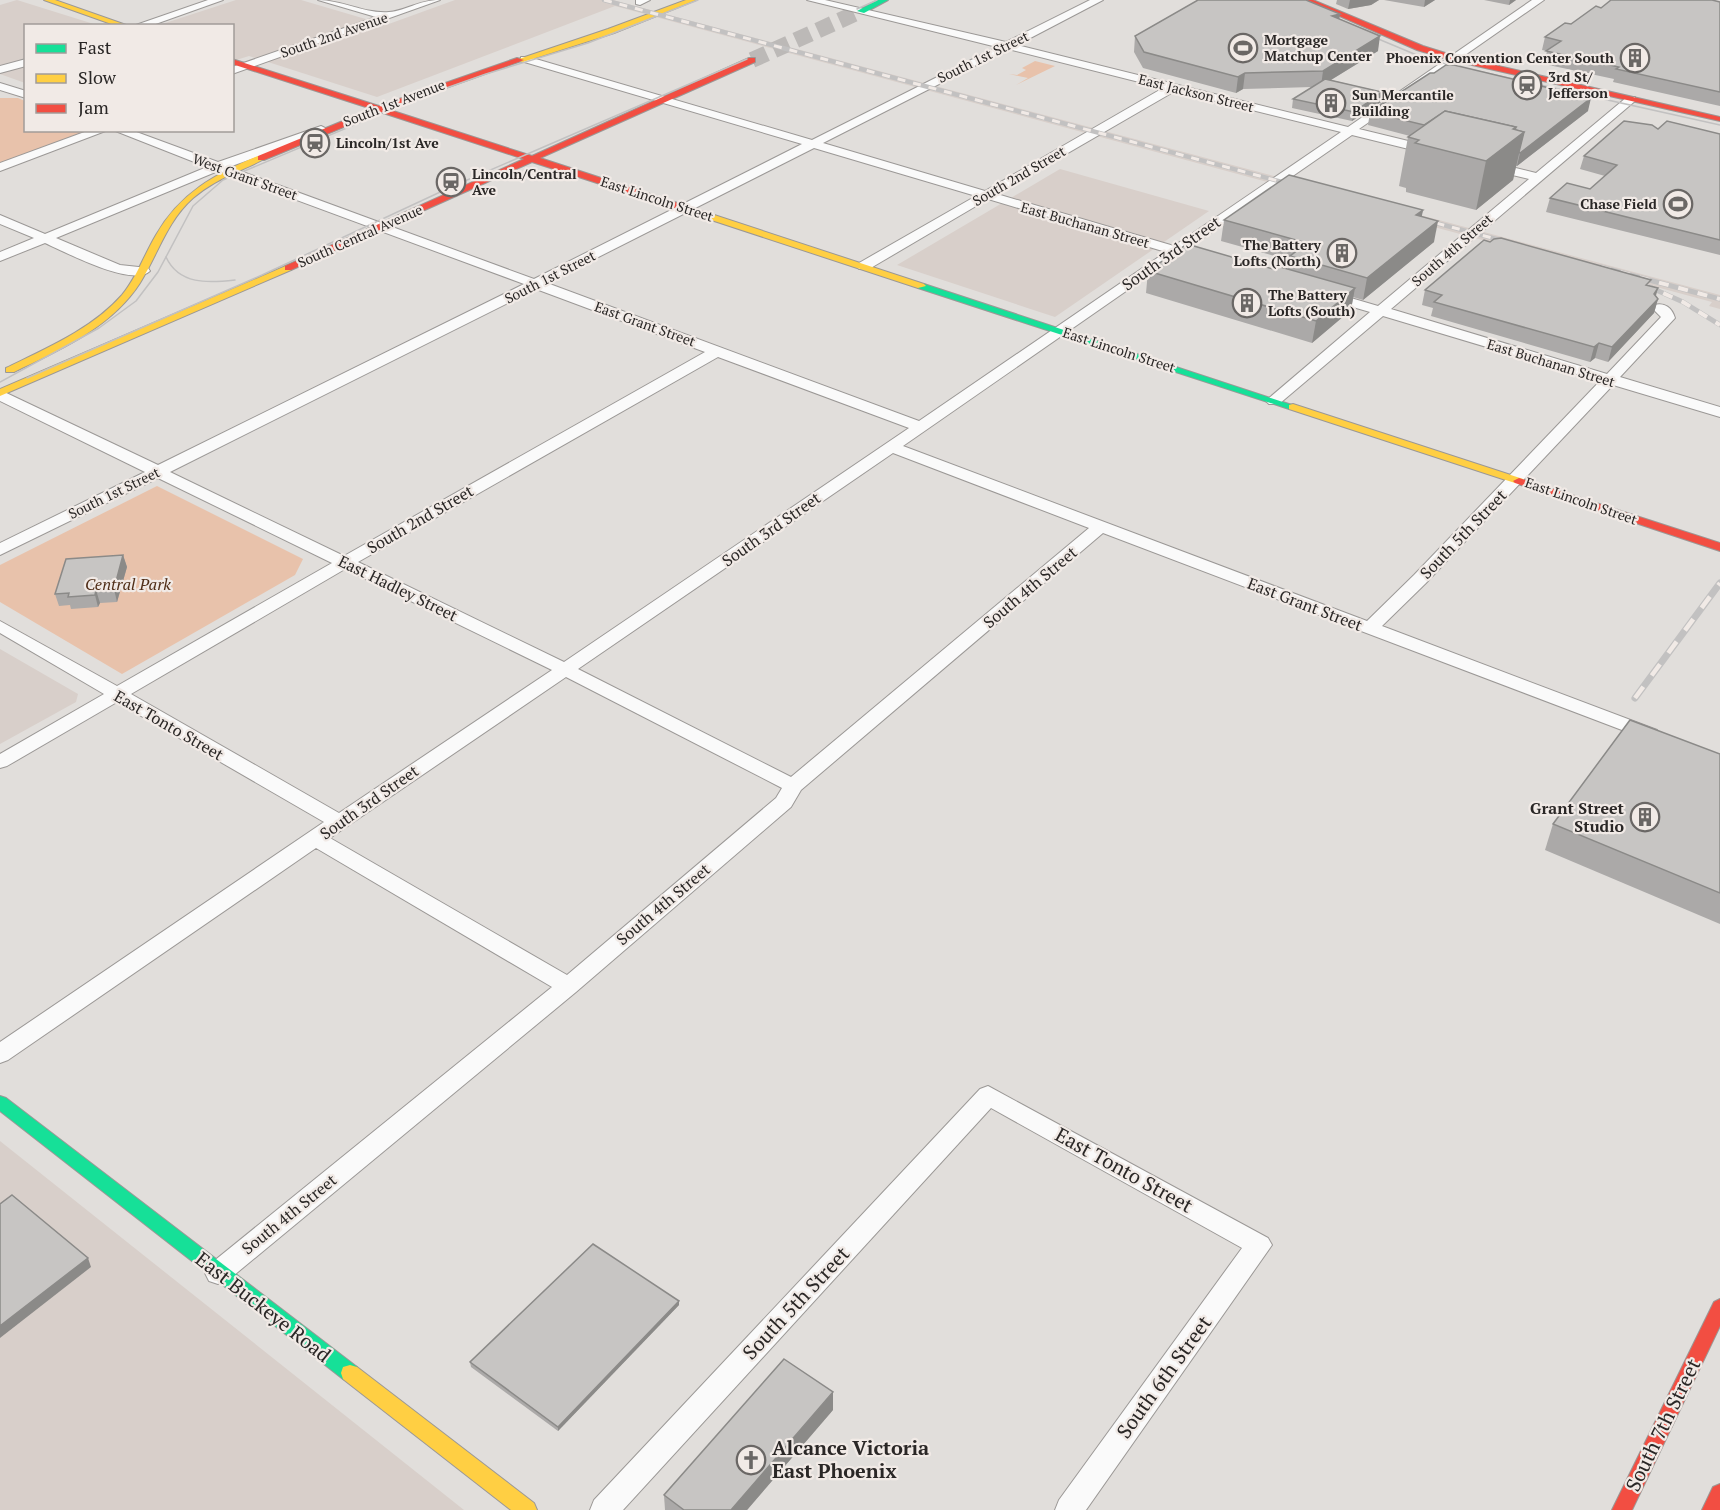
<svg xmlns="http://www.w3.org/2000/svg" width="1720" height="1510" font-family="'PT Serif',serif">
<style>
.built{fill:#d8cfca}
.green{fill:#e8c2ab}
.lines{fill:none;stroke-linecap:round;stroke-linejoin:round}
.secondary-tunnel{stroke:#bcb9b7;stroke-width:16;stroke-dasharray:16 8;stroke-linecap:butt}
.street-casing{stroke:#9b9896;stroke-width:2}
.fast-casing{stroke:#9b9896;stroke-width:2}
.slow-casing{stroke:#9b9896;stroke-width:2}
.jam-casing{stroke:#9b9896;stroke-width:2}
.street{fill:#fafafa;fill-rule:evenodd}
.fast{fill:#16e098;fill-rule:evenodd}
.slow{fill:#ffcf43;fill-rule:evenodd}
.jam{fill:#f24e42;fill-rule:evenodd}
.tram{stroke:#c2c1c1;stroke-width:1.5}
.rail-far2-casing{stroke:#c2c1c1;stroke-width:4.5}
.rail-far1-casing{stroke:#c2c1c1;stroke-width:5}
.rail-casing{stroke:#c2c1c1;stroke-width:7}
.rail-far2{stroke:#f1eae6;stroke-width:3;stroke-dasharray:8;stroke-linecap:butt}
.rail-far1{stroke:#f1eae6;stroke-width:4;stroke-dasharray:10;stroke-linecap:butt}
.rail{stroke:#f1eae6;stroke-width:4.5;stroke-dasharray:14;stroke-linecap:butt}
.wall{fill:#aba9a8}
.shaded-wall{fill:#8b8a88}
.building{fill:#c7c5c3;stroke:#8b8a88;stroke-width:1.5}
.labels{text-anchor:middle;stroke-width:4.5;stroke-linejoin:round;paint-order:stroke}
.far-street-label{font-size:14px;fill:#2a2726;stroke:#f1eae6}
.far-poi-label{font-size:14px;font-weight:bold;fill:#2a2726;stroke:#f1eae6;text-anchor:start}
.street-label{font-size:16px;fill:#2a2726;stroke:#f1eae6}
.park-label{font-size:16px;font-style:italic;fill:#502e18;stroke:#f1eae6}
.poi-label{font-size:16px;font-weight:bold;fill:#2a2726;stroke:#f1eae6;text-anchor:end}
.near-street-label{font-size:20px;fill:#2a2726;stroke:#f1eae6}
.near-poi-label{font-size:20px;font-weight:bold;fill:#2a2726;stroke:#f1eae6;text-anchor:start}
</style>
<rect width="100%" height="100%" fill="#e1dedb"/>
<!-- built -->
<g class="built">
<polygon points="17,0 97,25 26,26 25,83 0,74 0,5"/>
<polygon points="236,0 301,0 386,25 455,0 613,0 1720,295 1720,309 1709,306 1712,302 615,6 377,97 249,56 233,61 232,26 156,26"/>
<polygon points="1060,169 1209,211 1055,317 897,265"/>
<polygon points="0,649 78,694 76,702 0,744"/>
<polygon points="0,1141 464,1510 0,1510"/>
</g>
<!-- green -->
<g class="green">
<polygon points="1035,61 1055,66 1016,85 1028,78 1009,74 1017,75 1026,70 1022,68"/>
<polygon points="0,98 18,98 25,101 26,130 92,131 0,163"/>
<polygon points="157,486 303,559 295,575 122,674 0,602 0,565"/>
</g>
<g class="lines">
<!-- secondary-tunnel -->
<polyline class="secondary-tunnel" points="752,60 861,11"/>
<!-- street casing -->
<g class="street-casing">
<g id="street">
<polygon points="208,0 223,0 150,26 133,26"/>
<path d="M318 0C342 0 365 14 389 12 406 11 418 0 440 0L232 74V67L376 17Z"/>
<polygon points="636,0 650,0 640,5 636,4"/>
<path d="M807 0H825L1006 42 1090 0H1103L1017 45 1348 127 1532 0H1544L1359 129 1437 148V154L1433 155 1352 135 1186 250 1191 253 1189 256 1178 255 903 446 1367 621 1414 575 1600 381 1383 316 1279 404H1269L1266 401 1269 398 1370 312 1322 298 1320 295 1327 291 1378 306 1529 179 1487 169V163L1491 162 1536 173 1627 97H1635V101L1391 309 1607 374 1661 317 1652 308 1654 305C1665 302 1672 308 1675 318L1620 377 1720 407V417L1613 385 1426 583 1382 626 1657 730 1660 734 1657 738H1643L1103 533 801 790 791 807 576 992 227 1281 218 1284 209 1281 205 1273 209 1265 552 987 316 848 8 1060 0 1063V1042L324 822 117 702 7 766 0 768V754L104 694 0 633V621L117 686 332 563 158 478 0 555V543L145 472 0 401V390L158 465 524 284 218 171 56 238 120 265 148 268 150 271C133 288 65 252 45 243L0 261V252L34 238 0 224V215L45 234 207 167 113 130H131L218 162 321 126 325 128V132L229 167 534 279 802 144 521 61V57H529L812 140 997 47ZM1008 49 1163 88 985 191 823 143ZM1175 91 1341 132 1174 246 997 194ZM814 148 976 196 859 263 857 266 859 269H869L988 199 1166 252 919 421 547 283ZM536 289 705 352 344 556 170 472ZM718 357 909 428 564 662 358 562ZM893 453 1089 528 791 777 578 669ZM345 569 552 670 339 813 131 694ZM566 677 782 788 776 798 567 975 330 838Z"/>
<polygon points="26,59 26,66 0,73 0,66"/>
<polygon points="0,83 26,91 26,98 0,90"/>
<polygon points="90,130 108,130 0,171 0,163"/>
<polygon points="988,1086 1268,1238 1272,1245 1086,1510 1055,1510 1059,1500 1242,1248 991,1108 623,1510 590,1510 594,1500 980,1089"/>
</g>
</g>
<!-- fast casing -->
<g class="fast-casing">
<g id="fast">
<polygon points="878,0 888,0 864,13 857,11"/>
<polygon points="918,284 924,284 1298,407 1297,409 1289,409 918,288"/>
<polygon points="0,1096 6,1098 357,1367 359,1373 357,1379 350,1381 343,1379 0,1111"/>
</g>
</g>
<!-- slow casing -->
<g class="slow-casing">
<g id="slow">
<polygon points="44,0 55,0 129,26 117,26"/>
<polygon points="686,0 696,0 614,33 523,62 516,60 608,29"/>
<path d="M258 156 265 158C258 163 249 166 241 170 224 177 207 186 193 198 167 221 158 254 140 283 111 328 59 350 14 372H6V368C47 348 92 329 122 295 137 277 144 255 156 235 180 193 215 174 258 156Z"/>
<polygon points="696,209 924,284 926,286 918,288 693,214 693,210"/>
<polygon points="288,265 291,266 291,270 0,396 0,389"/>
<polygon points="1293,404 1523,479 1525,481 1523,483 1515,483 1289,409 1289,405"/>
<polygon points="350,1365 357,1367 534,1503 537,1510 511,1510 343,1379 341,1373 343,1367"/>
</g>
</g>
<!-- jam casing -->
<g class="jam-casing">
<g id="jam">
<polygon points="1303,0 1313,0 1423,46 1455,56 1720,117 1720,121 1450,60 1417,50"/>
<polygon points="517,58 524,60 387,109 532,156 749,58 755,58 755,62 540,158 699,210 699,214 693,214 532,162 291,270 285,270 285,266 524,159 380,112 264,160 258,160 258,156 372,109 232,64 232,59 379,106"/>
<polygon points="1519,478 1720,543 1720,551 1515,483 1513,481"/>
<polygon points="1720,1299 1720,1326 1632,1510 1612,1510 1714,1302"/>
<polygon points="1720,1484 1720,1510 1702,1510 1713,1487"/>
</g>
</g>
<!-- street -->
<use href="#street" class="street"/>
<!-- fast -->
<use href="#fast" class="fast"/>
<!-- slow -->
<use href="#slow" class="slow"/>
<!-- jam -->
<use href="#jam" class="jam"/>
<!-- tram -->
<g class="tram">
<polyline points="857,9 877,0"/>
<polyline points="1364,33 1419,56 1446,64 1720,125"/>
<path d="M166 257C179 285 208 283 235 280"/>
<polyline points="27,378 262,275 451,187 747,59"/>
<polyline points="0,382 99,328 136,301 158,272 193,206 223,180 418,98 486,74 588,43 698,0"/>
</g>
<!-- rail-far2 casing -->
<g class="rail-far2-casing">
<g id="rail-far2">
<polyline points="604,0 1297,186"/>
<polyline points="1421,219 1511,243"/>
</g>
</g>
<!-- rail-far1 casing -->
<g class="rail-far1-casing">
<g id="rail-far1">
<polyline points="1601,267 1720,299"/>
<polyline points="1645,285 1683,302 1720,325"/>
</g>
</g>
<!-- rail casing -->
<g class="rail-casing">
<polyline id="rail" points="1635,698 1720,583"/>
</g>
<!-- rail-far2 -->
<use href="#rail-far2" class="rail-far2"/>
<!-- rail-far1 -->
<use href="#rail-far1" class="rail-far1"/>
<!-- rail -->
<use href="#rail" class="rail"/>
</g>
<!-- wall -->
<g class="wall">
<polygon points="1196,0 1306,0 1340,19 1378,51 1331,80 1382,92 1381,102 1352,121 1292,108 1293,99 1312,87 1243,89 1236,93 1143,68 1134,52 1135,36 1196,1"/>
<polygon points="1337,0 1379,0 1371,5 1348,9 1336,4"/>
<polygon points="1384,0 1435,0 1424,7"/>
<polygon points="1484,0 1516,0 1509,5"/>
<polygon points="1720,2 1720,106 1613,82 1614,79 1544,64 1547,51 1542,50 1545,37 1601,8"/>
<polygon points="1588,111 1517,166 1516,166 1513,180 1476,210 1406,192 1406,188 1399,186 1408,137 1410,136 1368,125 1370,112"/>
<polygon points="1658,129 1720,134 1720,255 1546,212 1550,198 1590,189 1605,176 1580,169 1584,156"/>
<polygon points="1423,210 1421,217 1434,242 1363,300 1353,297 1351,310 1312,343 1146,293 1148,271 1288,269 1289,260 1221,241 1224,220"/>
<polygon points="1649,286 1658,299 1654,313 1608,362 1595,358 1590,362 1431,316 1433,308 1422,305 1425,290"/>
<polygon points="123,555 127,567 117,602 100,603 98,607 71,609 70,605 59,606 55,594"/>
<polygon points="1720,754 1720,924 1545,850 1553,824"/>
<polygon points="679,1305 558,1431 471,1367 470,1362"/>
<polygon points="833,1410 747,1510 665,1510 664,1495"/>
</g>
<!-- shaded-wall -->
<g class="shaded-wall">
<polygon points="1350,0 1379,0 1371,5 1348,9"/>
<polygon points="1425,0 1435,0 1424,7"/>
<polygon points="1510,0 1516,0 1509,5"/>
<polygon points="1340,14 1338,29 1332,16"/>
<polygon points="1380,36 1378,51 1321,86 1323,71"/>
<polygon points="1245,73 1243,89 1236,93 1238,77"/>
<polygon points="1382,92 1381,102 1352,121 1354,112"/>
<polygon points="1591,98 1588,111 1517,166 1520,153"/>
<polygon points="1516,127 1524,132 1513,180 1476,210 1486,161"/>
<polygon points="1423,210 1419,231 1416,215"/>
<polygon points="1438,221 1434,242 1363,300 1367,278"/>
<polygon points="1355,288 1351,310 1312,343 1316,321"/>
<polygon points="1658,288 1654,303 1658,299 1654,313 1608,362 1612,347"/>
<polygon points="1599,343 1595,358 1590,362 1594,347"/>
<polygon points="123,555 127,567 117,602 114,589"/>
<polygon points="96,590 100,603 98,607 95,595"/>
<polygon points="88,1258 91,1267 0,1338 0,1326"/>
<polygon points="679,1301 679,1305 558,1431 558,1427"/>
<polygon points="833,1392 833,1410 747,1510 731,1510"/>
</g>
<!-- building -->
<g class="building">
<polygon points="1198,0 1306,0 1340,14 1332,16 1380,36 1323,71 1245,73 1238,77 1144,52 1135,36"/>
<polygon points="1611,0 1712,0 1720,2 1720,92 1616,69 1619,67 1546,51 1561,41 1545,37 1565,23 1571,24 1596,6 1601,8"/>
<polygon points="1446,65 1454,65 1591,98 1520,153 1519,152 1524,132 1515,130 1516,127 1445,111 1424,125 1370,112 1430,73 1434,73"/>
<polygon points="1325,79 1382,92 1354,112 1293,99"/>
<polygon points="1445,111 1516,127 1513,129 1524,132 1486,161 1415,143 1419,140 1408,137"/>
<polygon points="1624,121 1652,125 1658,129 1667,121 1720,134 1720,240 1550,198 1567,183 1590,189 1617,165 1584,156"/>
<polygon points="1289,175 1423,210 1416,215 1438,221 1367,278 1290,256 1307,243 1224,220"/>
<polygon points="1501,238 1651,280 1646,285 1658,288 1654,294 1658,299 1612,347 1599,343 1594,347 1434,302 1442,295 1425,290 1484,240 1490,242 1494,239"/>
<polygon points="1187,244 1273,269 1277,266 1355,288 1316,321 1148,271"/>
<polygon points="123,555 114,589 96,590 95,595 68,597 69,593 55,594 66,559"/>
<polygon points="1630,720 1720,754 1720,893 1553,824"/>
<polygon points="12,1195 88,1258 0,1326 0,1204"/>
<polygon points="593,1244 679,1301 558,1427 470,1362"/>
<polygon points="784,1359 833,1392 731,1510 684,1510 664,1495"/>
</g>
<!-- icons -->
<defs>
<g id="stadium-ring" transform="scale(1.5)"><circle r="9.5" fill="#f1eae6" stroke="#6a6765" stroke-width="1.5"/><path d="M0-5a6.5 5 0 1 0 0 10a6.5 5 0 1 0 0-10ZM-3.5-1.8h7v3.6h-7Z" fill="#6a6765"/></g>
<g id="building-ring" transform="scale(1.5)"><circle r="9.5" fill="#f1eae6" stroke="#6a6765" stroke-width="1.5"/><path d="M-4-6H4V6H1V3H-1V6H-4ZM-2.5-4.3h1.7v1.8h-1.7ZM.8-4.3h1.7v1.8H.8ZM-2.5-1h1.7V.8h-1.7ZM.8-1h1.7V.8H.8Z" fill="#6a6765"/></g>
<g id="station-ring" transform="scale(1.5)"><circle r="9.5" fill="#f1eae6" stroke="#6a6765" stroke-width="1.5"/><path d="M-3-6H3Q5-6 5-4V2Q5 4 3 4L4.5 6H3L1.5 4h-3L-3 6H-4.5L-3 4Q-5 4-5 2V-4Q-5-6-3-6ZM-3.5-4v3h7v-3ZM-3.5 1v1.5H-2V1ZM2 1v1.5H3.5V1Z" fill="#6a6765"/></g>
<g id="church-ring" transform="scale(1.5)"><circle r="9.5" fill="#f1eae6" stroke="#6a6765" stroke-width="1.5"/><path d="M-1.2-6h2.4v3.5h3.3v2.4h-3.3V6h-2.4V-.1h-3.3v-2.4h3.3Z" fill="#6a6765"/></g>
</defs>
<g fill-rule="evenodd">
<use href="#stadium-ring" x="1243" y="48"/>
<use href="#building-ring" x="1635" y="58"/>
<use href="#station-ring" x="1527" y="85"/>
<use href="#building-ring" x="1331" y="103"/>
<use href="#station-ring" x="315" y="143"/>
<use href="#station-ring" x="451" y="182"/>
<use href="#stadium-ring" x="1678" y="204"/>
<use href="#building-ring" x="1342" y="253"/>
<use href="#building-ring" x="1247" y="303"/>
<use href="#building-ring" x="1645" y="817"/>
<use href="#church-ring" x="751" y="1460"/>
</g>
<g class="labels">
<!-- far-street labels -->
<g class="far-street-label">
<text transform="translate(334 35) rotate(-19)" y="5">South 2nd Avenue</text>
<text transform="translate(983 57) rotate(-26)" y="5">South 1st Street</text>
<text transform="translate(1196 93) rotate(14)" y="5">East Jackson Street</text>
<text transform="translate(394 103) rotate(-21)" y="5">South 1st Avenue</text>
<text transform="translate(1019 176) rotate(-30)" y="5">South 2nd Street</text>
<text transform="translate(245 177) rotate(20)" y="5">West Grant Street</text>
<text transform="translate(657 199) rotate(18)" y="5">East Lincoln Street</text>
<text transform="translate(1085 225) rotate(16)" y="5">East Buchanan Street</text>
<text transform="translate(360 236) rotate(-24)" y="5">South Central Avenue</text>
<text transform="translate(1452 250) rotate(-41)" y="5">South 4th Street</text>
<text transform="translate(550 277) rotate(-27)" y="5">South 1st Street</text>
<text transform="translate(645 324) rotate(20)" y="5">East Grant Street</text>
<text transform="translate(1119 350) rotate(18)" y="5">East Lincoln Street</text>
<text transform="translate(1551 363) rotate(17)" y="5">East Buchanan Street</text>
<text transform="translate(114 493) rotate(-26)" y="5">South 1st Street</text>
<text transform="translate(1581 501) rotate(19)" y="5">East Lincoln Street</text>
</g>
<!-- far-poi labels -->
<g class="far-poi-label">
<text x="1264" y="45">Mortgage<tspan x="1264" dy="16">Matchup Center</tspan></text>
<text x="1614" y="63" text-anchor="end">Phoenix Convention Center South</text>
<text x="1548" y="82">3rd St/<tspan x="1548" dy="16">Jefferson</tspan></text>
<text x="1352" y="100">Sun Mercantile<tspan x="1352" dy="16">Building</tspan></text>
<text x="336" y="148">Lincoln/1st Ave</text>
<text x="472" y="179">Lincoln/Central<tspan x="472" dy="16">Ave</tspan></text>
<text x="1657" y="209" text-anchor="end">Chase Field</text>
<text x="1321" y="250" text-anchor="end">The Battery<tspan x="1321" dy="16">Lofts (North)</tspan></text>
<text x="1268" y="300">The Battery<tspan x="1268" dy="16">Lofts (South)</tspan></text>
</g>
<!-- street labels -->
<g class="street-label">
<text transform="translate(1171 253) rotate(-35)" y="6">South 3rd Street</text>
<text transform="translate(420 519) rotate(-30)" y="6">South 2nd Street</text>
<text transform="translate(771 529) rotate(-35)" y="6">South 3rd Street</text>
<text transform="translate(1463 534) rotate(-46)" y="6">South 5th Street</text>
<text transform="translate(1030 587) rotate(-40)" y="6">South 4th Street</text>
<text transform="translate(398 588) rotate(26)" y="6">East Hadley Street</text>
<text transform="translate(1305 604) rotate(21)" y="6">East Grant Street</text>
<text transform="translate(169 725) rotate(30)" y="6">East Tonto Street</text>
<text transform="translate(369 802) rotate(-35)" y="6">South 3rd Street</text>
<text transform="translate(663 904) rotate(-40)" y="6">South 4th Street</text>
<text transform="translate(289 1214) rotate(-39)" y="6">South 4th Street</text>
</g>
<!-- park labels -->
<g class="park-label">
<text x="128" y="590">Central Park</text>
</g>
<!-- poi labels -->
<g class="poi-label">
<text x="1624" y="814">Grant Street<tspan x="1624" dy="18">Studio</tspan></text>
</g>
<!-- near-street labels -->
<g class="near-street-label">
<text transform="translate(1124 1170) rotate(29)" y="7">East Tonto Street</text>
<text transform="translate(796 1303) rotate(-47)" y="7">South 5th Street</text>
<text transform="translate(263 1307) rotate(38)" y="7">East Buckeye Road</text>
<text transform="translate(1164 1377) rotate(-54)" y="7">South 6th Street</text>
<text transform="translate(1663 1425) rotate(-64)" y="7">South 7th Street</text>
</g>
<!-- near-poi labels -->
<g class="near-poi-label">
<text x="772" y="1455">Alcance Victoria<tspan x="772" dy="23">East Phoenix</tspan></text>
</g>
</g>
<!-- legend -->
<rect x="24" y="24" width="210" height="108" fill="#f1eae6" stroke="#a19c99" stroke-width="1.5"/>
<rect x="36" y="44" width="30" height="9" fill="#16e098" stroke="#a19c99" stroke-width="1.5"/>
<text x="78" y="54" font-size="18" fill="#2a2726">Fast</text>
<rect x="36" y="74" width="30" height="9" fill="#ffcf43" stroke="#a19c99" stroke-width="1.5"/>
<text x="78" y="84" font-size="18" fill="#2a2726">Slow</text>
<rect x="36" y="104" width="30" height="9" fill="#f24e42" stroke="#a19c99" stroke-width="1.5"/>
<text x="78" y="114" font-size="18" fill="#2a2726">Jam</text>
</svg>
